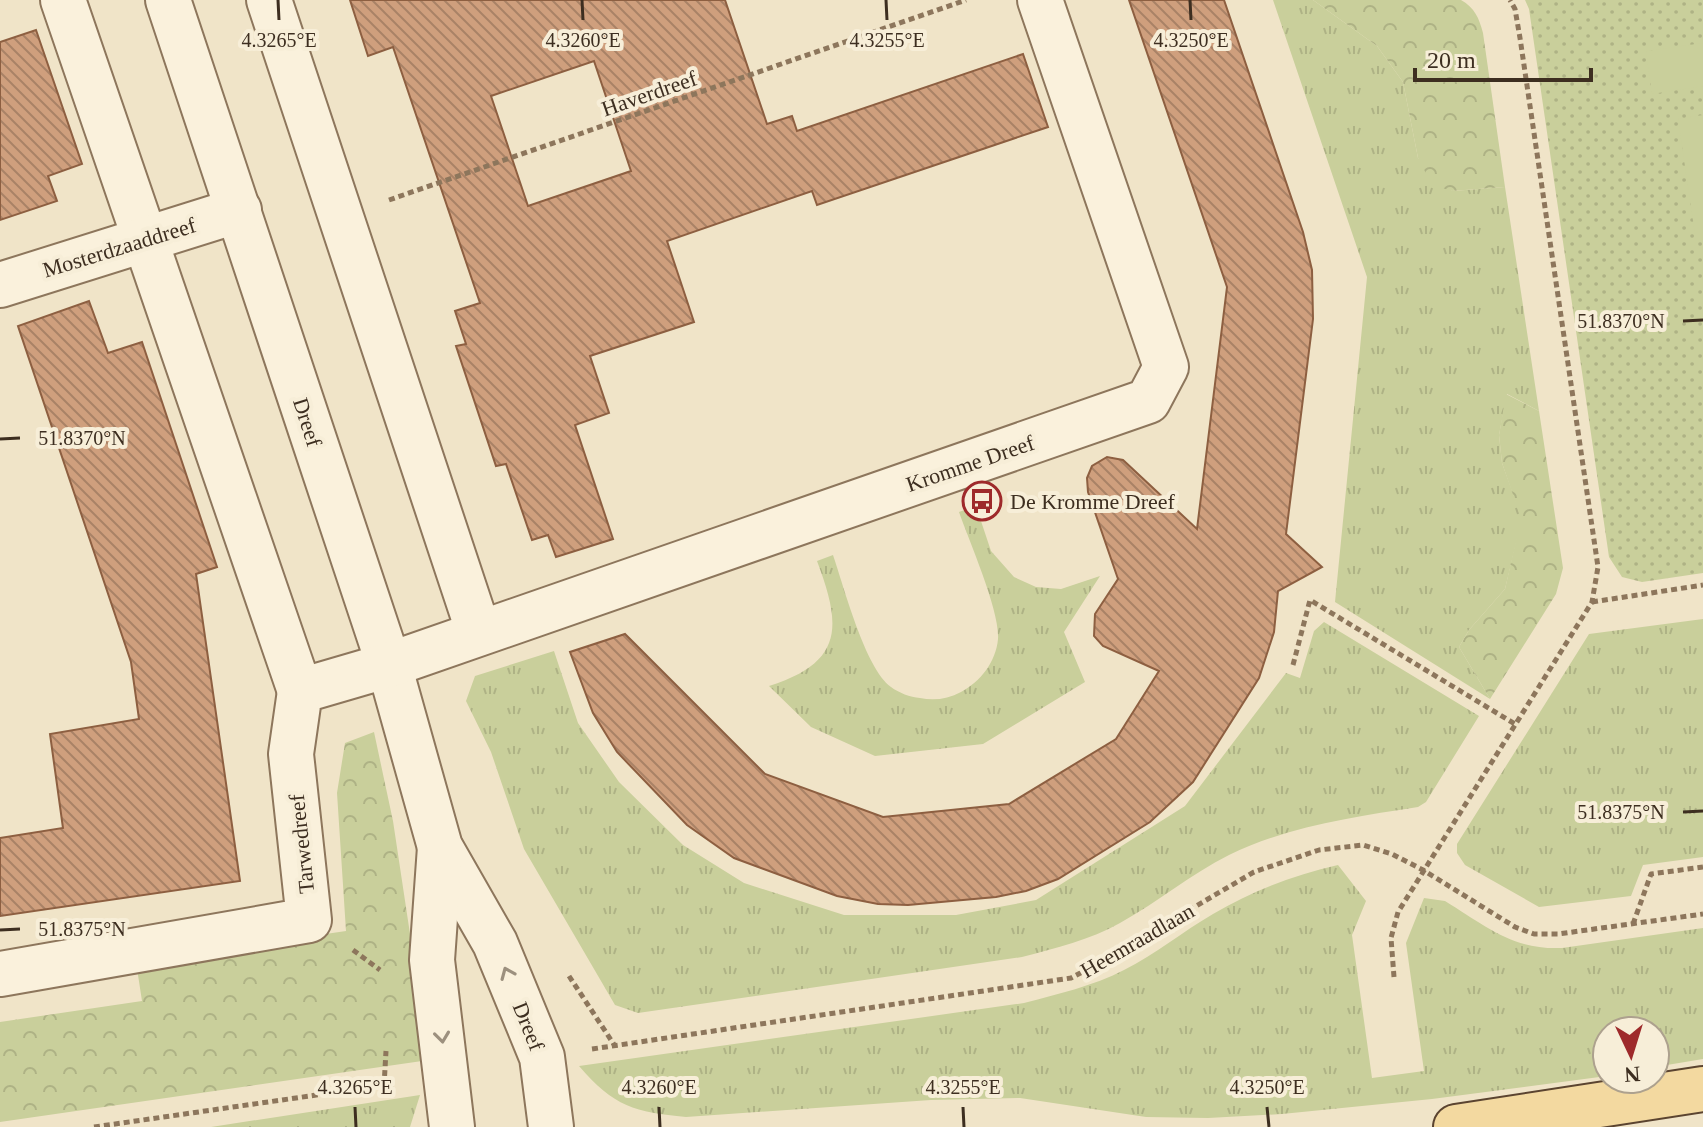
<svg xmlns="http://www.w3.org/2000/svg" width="1703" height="1127" font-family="'Times New Roman',serif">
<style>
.grass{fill:url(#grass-tufts)}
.forest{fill:url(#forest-crowns)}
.park{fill:url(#park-dots)}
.pitch{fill:#c9cf9b}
.building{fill:url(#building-back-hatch);stroke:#8d5f41;stroke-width:2;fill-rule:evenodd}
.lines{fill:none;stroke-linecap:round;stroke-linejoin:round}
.minor-casing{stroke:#8d765c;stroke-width:48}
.major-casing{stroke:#5b4430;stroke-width:48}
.path{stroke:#8d765c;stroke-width:5;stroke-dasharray:6 4;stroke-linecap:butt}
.minor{stroke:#faf1dc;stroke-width:44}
.major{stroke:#f3d9a0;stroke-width:44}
.oneway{stroke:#9c907e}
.ticks{fill:none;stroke:#3d2e20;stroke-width:3}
.labels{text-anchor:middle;stroke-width:8;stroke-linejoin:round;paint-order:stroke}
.street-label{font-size:22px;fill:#3d2e20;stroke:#f7eed8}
.poi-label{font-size:22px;fill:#3d2e20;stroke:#f7eed8;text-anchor:start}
.ticks-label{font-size:20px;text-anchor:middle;fill:#3d2e20;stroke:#f7eed8;stroke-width:8;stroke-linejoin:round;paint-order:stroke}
</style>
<defs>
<pattern id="grass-tufts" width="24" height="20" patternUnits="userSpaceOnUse" patternTransform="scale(2)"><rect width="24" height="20" fill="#c9cf9b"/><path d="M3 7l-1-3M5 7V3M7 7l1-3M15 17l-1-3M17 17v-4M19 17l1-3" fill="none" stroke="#aeb285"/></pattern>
<pattern id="forest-crowns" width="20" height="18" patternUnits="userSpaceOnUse" patternTransform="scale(2)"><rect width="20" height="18" fill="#c9cf9b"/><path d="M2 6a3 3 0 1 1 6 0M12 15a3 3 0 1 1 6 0" fill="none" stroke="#aeb285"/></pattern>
<pattern id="park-dots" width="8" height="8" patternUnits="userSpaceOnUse" patternTransform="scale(2)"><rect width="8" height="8" fill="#c9cf9b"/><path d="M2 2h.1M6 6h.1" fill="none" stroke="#aeb285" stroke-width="1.8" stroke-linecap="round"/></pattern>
<pattern id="building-back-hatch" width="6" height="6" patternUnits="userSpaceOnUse" patternTransform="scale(2)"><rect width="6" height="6" fill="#cf9f7d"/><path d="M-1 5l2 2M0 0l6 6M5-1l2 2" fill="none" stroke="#a98266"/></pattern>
</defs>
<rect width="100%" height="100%" fill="#f0e4c8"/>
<!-- grass -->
<g class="grass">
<polygon points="1273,0 1313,0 1377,46 1403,82 1418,158 1452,191 1505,187 1539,411 1507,394 1499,435 1502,463 1522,518 1505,589 1469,630 1459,647 1490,699 1335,602 1367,277"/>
<path d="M976 506 991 551 1014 577 1036 587 1061 589 1100 576 1064 632 1085 682 983 744 875 756 811 727 769 686C845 662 841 625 817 561L833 555C844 587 865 668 891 687 899 693 910 697 920 698 934 701 948 699 961 692 980 682 996 662 998 639 1000 611 969 541 959 512Z"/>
<polygon points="1703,619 1703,857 1643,865 1631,896 1539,907 1465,865 1457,853 1457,844 1589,634"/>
<path d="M1324 622 1479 716 1426 802 1418 807C1354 817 1289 826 1229 855 1191 874 1158 902 1120 923 1090 940 1056 948 1022 957L638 1013 615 1005 524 849 491 752 466 701 475 676 554 651 578 723 619 782 683 845 744 883 844 915H956L1036 900 1185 806 1286 673 1300 678 1314 631Z"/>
<path d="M1338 865 1366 901 1352 935 1372 1078 1424 1071 1406 943 1424 898 1445 901C1486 926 1512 950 1562 948L1703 928V1059L1655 1067V1031H1607V1076L1432 1099 1282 1114 1208 1118 1146 1117 1020 1098 931 1100 686 1117C635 1112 614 1107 579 1066L1024 1003C1058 994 1093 986 1124 970 1156 954 1182 932 1213 914 1252 891 1294 875 1338 865Z"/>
<polygon points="420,1095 410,1127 211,1127"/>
</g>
<!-- forest -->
<g class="forest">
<path d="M1313 0H1461C1475 8 1479 18 1483 33L1505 187 1452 191 1432 185 1418 158 1403 82 1377 46Z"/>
<polygon points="1506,394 1539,411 1563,568 1556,594 1490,699 1459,647 1469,630 1505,589 1521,518 1502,463 1499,435"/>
<polygon points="374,732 393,821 429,1060 0,1122 0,1022 142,1001 136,962 346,931 337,793 345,743"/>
</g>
<!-- park -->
<polygon class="park" points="1525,0 1703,0 1703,573 1642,582 1622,577 1609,557 1529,9"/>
<!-- pitch -->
<g class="pitch">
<polygon points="1703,43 1703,86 1652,94 1646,51"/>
<polygon points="1703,115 1703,240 1696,241 1678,119"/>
</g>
<!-- building -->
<g class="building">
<path d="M350 0H725L767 124 792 116 797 131 1023 54 1048 127 817 205 812 191 667 241 694 322 590 356 609 413 575 425 613 539 556 557 548 535 532 540 506 464 496 466 456 346 466 344 455 311 480 303 393 47 368 56ZM594 61 631 171 528 206 491 96Z"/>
<polygon points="1129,0 1224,0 1303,232 1312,270 1313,319 1286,534 1322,567 1278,591 1274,632 1259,678 1193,782 1150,822 1058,879 1026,891 996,897 908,905 878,904 837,896 734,858 687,825 617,752 593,713 570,652 625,634 765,774 883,817 1009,804 1116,739 1159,671 1103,646 1094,636 1095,614 1118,579 1088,492 1087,478 1092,466 1107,457 1123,460 1197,529 1227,287"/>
<polygon points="36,30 82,164 48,176 57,201 0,220 0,42"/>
<polygon points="89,301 108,353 142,342 217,567 196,574 240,881 0,916 0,838 63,828 50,734 139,719 131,662 18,326"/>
</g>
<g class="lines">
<!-- minor casing -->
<g class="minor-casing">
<g id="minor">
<polyline points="63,0 300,691"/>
<polyline points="168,0 389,665 440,847 495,943 542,1057 551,1127"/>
<polyline points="269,0 479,633"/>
<polyline points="0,285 239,210"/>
<polyline points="440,847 432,960 452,1127"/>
<polyline points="0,974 309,920 291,754 300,691 389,665 1148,401 1166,367 1040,0"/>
</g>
</g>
<!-- major casing -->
<g class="major-casing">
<polyline id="major" points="1456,1127 1703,1089"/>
</g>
<!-- path -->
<g class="path">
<polyline points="389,200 966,0"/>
<polyline points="1592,602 1703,585"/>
<polyline points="1293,665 1310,600 1515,724"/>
<polyline points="1633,924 1651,874 1703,867"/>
<polyline points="353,950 380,970"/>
<polyline points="569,976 615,1046"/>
<polyline points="1394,977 1391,938 1398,912 1592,602 1598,567 1520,38 1515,9 1510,0"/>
<polyline points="592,1049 1071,978 1141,941 1191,909 1254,872 1319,850 1363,845 1392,854 1423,870 1515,927 1534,934 1558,934 1703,914"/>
<polyline points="384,1086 386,1051"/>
<polyline points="94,1127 393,1084"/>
</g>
<!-- minor -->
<use href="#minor" class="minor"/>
<!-- major -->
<use href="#major" class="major"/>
</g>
<!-- one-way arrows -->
<defs><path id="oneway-chevron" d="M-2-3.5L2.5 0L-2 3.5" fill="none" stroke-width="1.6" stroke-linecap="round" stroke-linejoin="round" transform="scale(2)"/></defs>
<g class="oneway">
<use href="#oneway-chevron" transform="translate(507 973) rotate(-113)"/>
<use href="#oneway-chevron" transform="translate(442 1037) rotate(83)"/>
</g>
<!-- ticks -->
<path class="ticks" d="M278 0 279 20M582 0 583 20M886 0 887 20M1190 0 1191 20M1683 321 1703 320M0 439 20 438M1683 812 1703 811M0 930 20 929M355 1107 356 1127M659 1107 660 1127M963 1107 964 1127M1267 1107 1269 1127"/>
<!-- icons -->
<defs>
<g id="bus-ring" transform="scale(2)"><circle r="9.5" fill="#f7eed8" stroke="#9e2a2b" stroke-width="1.5"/><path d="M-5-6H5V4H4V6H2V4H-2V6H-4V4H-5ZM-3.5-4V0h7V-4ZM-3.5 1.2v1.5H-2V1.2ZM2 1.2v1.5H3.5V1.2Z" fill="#9e2a2b"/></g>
</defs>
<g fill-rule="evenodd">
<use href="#bus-ring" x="982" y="501"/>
</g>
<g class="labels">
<!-- street labels -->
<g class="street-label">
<text transform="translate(649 93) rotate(-19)" y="8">Haverdreef</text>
<text transform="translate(119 247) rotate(-17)" y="8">Mosterdzaaddreef</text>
<text transform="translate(308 422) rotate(72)" y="8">Dreef</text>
<text transform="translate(970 463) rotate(-19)" y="8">Kromme Dreef</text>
<text transform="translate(301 844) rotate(-96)" y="8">Tarwedreef</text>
<text transform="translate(1137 940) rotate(-30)" y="8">Heemraadlaan</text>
<text transform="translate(529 1026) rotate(68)" y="8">Dreef</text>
</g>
<!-- poi labels -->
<g class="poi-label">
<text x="1010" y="509">De Kromme Dreef</text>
</g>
</g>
<g class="ticks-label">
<text x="279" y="47">4.3265°E</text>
<text x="583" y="47">4.3260°E</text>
<text x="887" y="47">4.3255°E</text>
<text x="1191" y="47">4.3250°E</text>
<text x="1621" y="328">51.8370°N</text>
<text x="82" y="445">51.8370°N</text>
<text x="1621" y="819">51.8375°N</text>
<text x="82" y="936">51.8375°N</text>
<text x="355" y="1094">4.3265°E</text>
<text x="659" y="1094">4.3260°E</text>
<text x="963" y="1094">4.3255°E</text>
<text x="1267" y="1094">4.3250°E</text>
</g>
<!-- north arrow -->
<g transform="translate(1631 1055) rotate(176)"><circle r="38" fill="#f7eed8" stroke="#ada18e" stroke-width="2"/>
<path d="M0-6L14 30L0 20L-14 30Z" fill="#9e2a2b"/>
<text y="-12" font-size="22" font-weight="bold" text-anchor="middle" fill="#3d2e20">N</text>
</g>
<!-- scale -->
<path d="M1415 68v12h176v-12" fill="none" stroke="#3d2e20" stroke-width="4"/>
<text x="1427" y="68" font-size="24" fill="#3d2e20" stroke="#f7eed8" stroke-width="6" paint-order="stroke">20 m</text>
</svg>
